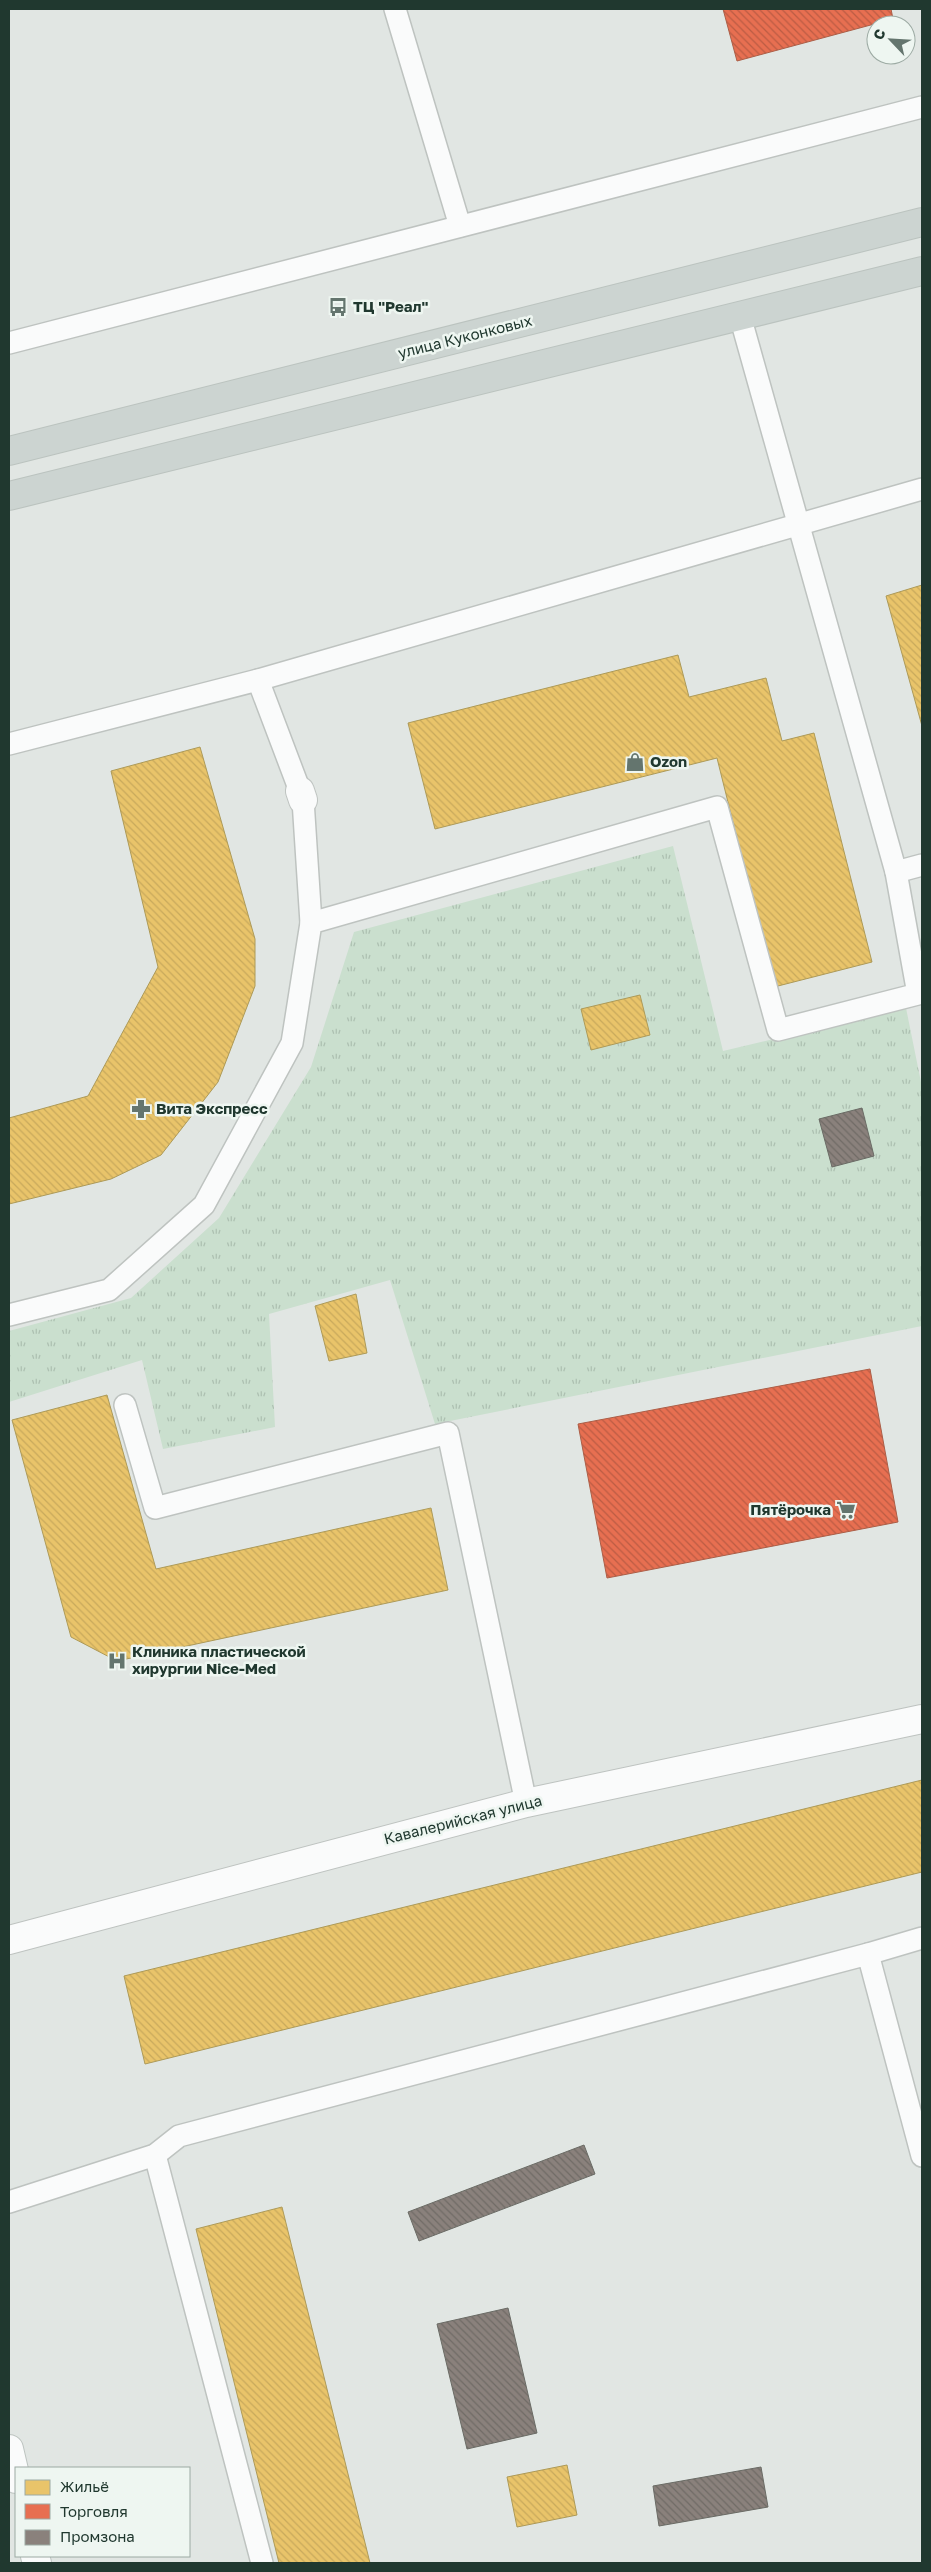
<svg xmlns="http://www.w3.org/2000/svg" width="931" height="2572" font-family="'Golos Text',sans-serif">
<style>
.park{fill:url(#park-tufts)}
.homes{fill:url(#homes-back-hatch);stroke:#ad9a58}
.shops{fill:url(#shops-back-hatch);stroke:#ab5e47}
.industry{fill:url(#industry-back-hatch);stroke:#6a6b65}
.lines{fill:none;stroke-linecap:round;stroke-linejoin:round}
.lane-casing{stroke:#bec3c0;stroke-width:24}
.street-casing{stroke:#bec3c0;stroke-width:30}
.secondary-casing{stroke:#bdc4c0;stroke-width:30}
.primary-casing{stroke:#bbc3bf;stroke-width:30}
.lane{stroke:#fafbfb;stroke-width:21}
.street{stroke:#fafbfb;stroke-width:28}
.secondary{stroke:#fafbfb;stroke-width:28}
.primary{stroke:#ccd4d1;stroke-width:28}
.labels{text-anchor:middle;stroke-width:5;stroke-linejoin:round;paint-order:stroke}
.poi-label{font-size:15px;font-weight:bold;fill:#20382f;stroke:#eef6f1;text-anchor:start}
.street-label{font-size:15px;fill:#20382f;stroke:#eef6f1}
</style>
<defs>
<pattern id="park-tufts" width="24" height="20" patternUnits="userSpaceOnUse" patternTransform="scale(1.25)"><rect width="24" height="20" fill="#cadfce"/><path d="M3 7l-1-3M5 7V3M7 7l1-3M15 17l-1-3M17 17v-4M19 17l1-3" fill="none" stroke="#adc0b1"/></pattern>
<pattern id="homes-back-hatch" width="6" height="6" patternUnits="userSpaceOnUse" patternTransform="scale(1.25)"><rect width="6" height="6" fill="#e9c46a"/><path d="M-1 5l2 2M0 0l6 6M5-1l2 2" fill="none" stroke="#c8a95c"/></pattern>
<pattern id="shops-back-hatch" width="6" height="6" patternUnits="userSpaceOnUse" patternTransform="scale(1.25)"><rect width="6" height="6" fill="#e76f51"/><path d="M-1 5l2 2M0 0l6 6M5-1l2 2" fill="none" stroke="#bb5c44"/></pattern>
<pattern id="industry-back-hatch" width="6" height="6" patternUnits="userSpaceOnUse" patternTransform="scale(1.25)"><rect width="6" height="6" fill="#8a817c"/><path d="M-1 5l2 2M0 0l6 6M5-1l2 2" fill="none" stroke="#706b66"/></pattern>
</defs>
<rect width="100%" height="100%" fill="#e1e6e3"/>
<!-- park -->
<polygon class="park" points="673,846 723,1051 906,1008 922,1087 922,1326 435,1424 390,1280 269,1314 275,1427 163,1449 142,1360 9,1402 9,1331 131,1298 219,1218 311,1067 354,932"/>
<!-- homes -->
<g class="homes">
<polygon points="922,585 922,726 886,596"/>
<polygon points="678,655 689,697 766,678 782,741 814,733 872,962 774,987 717,758 435,829 408,723"/>
<polygon points="200,747 255,939 255,986 218,1082 161,1155 111,1179 9,1204 9,1118 88,1096 158,967 111,771"/>
<polygon points="640,995 650,1035 591,1050 581,1009"/>
<polygon points="356,1294 367,1353 329,1361 315,1306"/>
<polygon points="107,1395 156,1569 431,1508 448,1590 117,1661 71,1637 12,1420"/>
<polygon points="922,1780 922,1872 145,2064 124,1976"/>
<polygon points="282,2207 370,2563 279,2563 196,2229"/>
<polygon points="567,2465 577,2515 517,2527 507,2477"/>
</g>
<!-- shops -->
<g class="shops">
<polygon points="723,9 891,9 893,19 737,61"/>
<polygon points="870,1369 898,1522 607,1578 578,1424"/>
</g>
<!-- industry -->
<g class="industry">
<polygon points="862,1108 874,1156 832,1167 819,1119"/>
<polygon points="584,2145 595,2174 419,2241 408,2212"/>
<polygon points="508,2308 537,2433 467,2449 437,2324"/>
<polygon points="761,2467 768,2507 659,2526 653,2486"/>
</g>
<g class="lines">
<!-- lane casing -->
<g class="lane-casing">
<g id="lane">
<polyline points="395,9 460,226"/>
<polyline points="740,316 896,872 922,865"/>
<polyline points="9,343 922,107"/>
<polyline points="258,680 300,791"/>
<polyline points="9,744 258,680 922,489"/>
<polyline points="303,800 311,923"/>
<polyline points="9,1315 109,1290 204,1205 292,1043 311,923 717,807 778,1030 918,994 896,872"/>
<polyline points="125,1405 155,1508 448,1433 526,1803"/>
<polyline points="868,1954 922,1938"/>
<polyline points="155,2155 262,2563"/>
<polyline points="9,2202 155,2155 179,2136 868,1954 922,2156"/>
</g>
</g>
<!-- street casing -->
<g class="street-casing">
<g id="street">
<polyline points="300,791 303,800"/>
<polyline points="9,1940 526,1803 922,1719"/>
</g>
</g>
<!-- secondary casing -->
<g class="secondary-casing">
<g id="secondary">
<polyline points="9,2449 16,2479"/>
<polyline points="35,2556 37,2563"/>
</g>
</g>
<!-- primary casing -->
<g class="primary-casing">
<g id="primary">
<polyline points="9,451 922,222"/>
<polyline points="9,496 922,271"/>
</g>
</g>
<!-- lane -->
<use href="#lane" class="lane"/>
<!-- street -->
<use href="#street" class="street"/>
<!-- secondary -->
<use href="#secondary" class="secondary"/>
<!-- primary -->
<use href="#primary" class="primary"/>
</g>
<!-- icons -->
<defs>
<g id="bus-bare" transform="scale(1.5)"><path d="M-5-6H5V4H4V6H2V4H-2V6H-4V4H-5ZM-3.5-4V0h7V-4ZM-3.5 1.2v1.5H-2V1.2ZM2 1.2v1.5H3.5V1.2Z" fill="#64756e" stroke="#eef6f1" stroke-width="2.5" paint-order="stroke"/></g>
<g id="shop-bare" transform="scale(1.5)"><path d="M-5-2.5h2.3a2.7 3.5 0 0 1 5.4 0H5L5.5 6h-11ZM-1.5-2.5h3a1.5 2.3 0 0 0-3 0Z" fill="#64756e" stroke="#eef6f1" stroke-width="2.5" paint-order="stroke"/></g>
<g id="pharmacy-bare" transform="scale(1.5)"><path d="M-2-6h4v4h4v4h-4v4h-4v-4h-4v-4h4Z" fill="#64756e" stroke="#eef6f1" stroke-width="2.5" paint-order="stroke"/></g>
<g id="supermarket-bare" transform="scale(1.5)"><path d="M-6-5.5h2.5l.6 2H6L4.5 2H-2.5L-4.4-4H-6ZM-1.5 3.2a1.3 1.3 0 1 0 .1 0ZM3 3.2a1.3 1.3 0 1 0 .1 0Z" fill="#64756e" stroke="#eef6f1" stroke-width="2.5" paint-order="stroke"/></g>
<g id="hospital-bare" transform="scale(1.5)"><path d="M-5-5h3v3.5h4V-5h3V5h-3V1.5h-4V5h-3Z" fill="#64756e" stroke="#eef6f1" stroke-width="2.5" paint-order="stroke"/></g>
</defs>
<g fill-rule="evenodd">
<use href="#bus-bare" x="338" y="307"/>
<use href="#shop-bare" x="635" y="762"/>
<use href="#pharmacy-bare" x="141" y="1109"/>
<use href="#supermarket-bare" x="846" y="1510"/>
<use href="#hospital-bare" x="117" y="1661"/>
</g>
<g class="labels">
<!-- poi labels -->
<g class="poi-label">
<text x="353" y="312">ТЦ "Реал"</text>
<text x="650" y="767">Ozon</text>
<text x="156" y="1114">Вита Экспресс</text>
<text x="831" y="1515" text-anchor="end">Пятёрочка</text>
<text x="132" y="1657">Клиника пластической<tspan x="132" dy="17">хирургии Nice-Med</tspan></text>
</g>
<!-- street labels -->
<g class="street-label">
<text transform="translate(465 337) rotate(-14)" y="5">улица Куконковых</text>
<text transform="translate(463 1820) rotate(-14)" y="5">Кавалерийская улица</text>
</g>
</g>
<!-- border -->
<rect width="931" height="2572" fill="none" stroke="#20382f" stroke-width="20"/>
<!-- legend -->
<rect x="15" y="2467" width="175" height="90" fill="#eef6f1" stroke="#9caaa3"/>
<rect x="25" y="2480" width="25" height="15" fill="#e9c46a" stroke="#9caaa3"/>
<text x="60" y="2492" font-size="15" fill="#20382f">Жильё</text>
<rect x="25" y="2504" width="25" height="15" fill="#e76f51" stroke="#9caaa3"/>
<text x="60" y="2517" font-size="15" fill="#20382f">Торговля</text>
<rect x="25" y="2530" width="25" height="15" fill="#8a817c" stroke="#9caaa3"/>
<text x="60" y="2542" font-size="15" fill="#20382f">Промзона</text>
<!-- north arrow -->
<g transform="translate(891 40) rotate(295)"><circle r="24" fill="#eef6f1" stroke="#9caaa3"/>
<path d="M0-4L9 19L0 12L-9 19Z" fill="#64756e"/>
<text y="-8" font-size="14" font-weight="bold" text-anchor="middle" fill="#20382f">С</text>
</g>
</svg>
